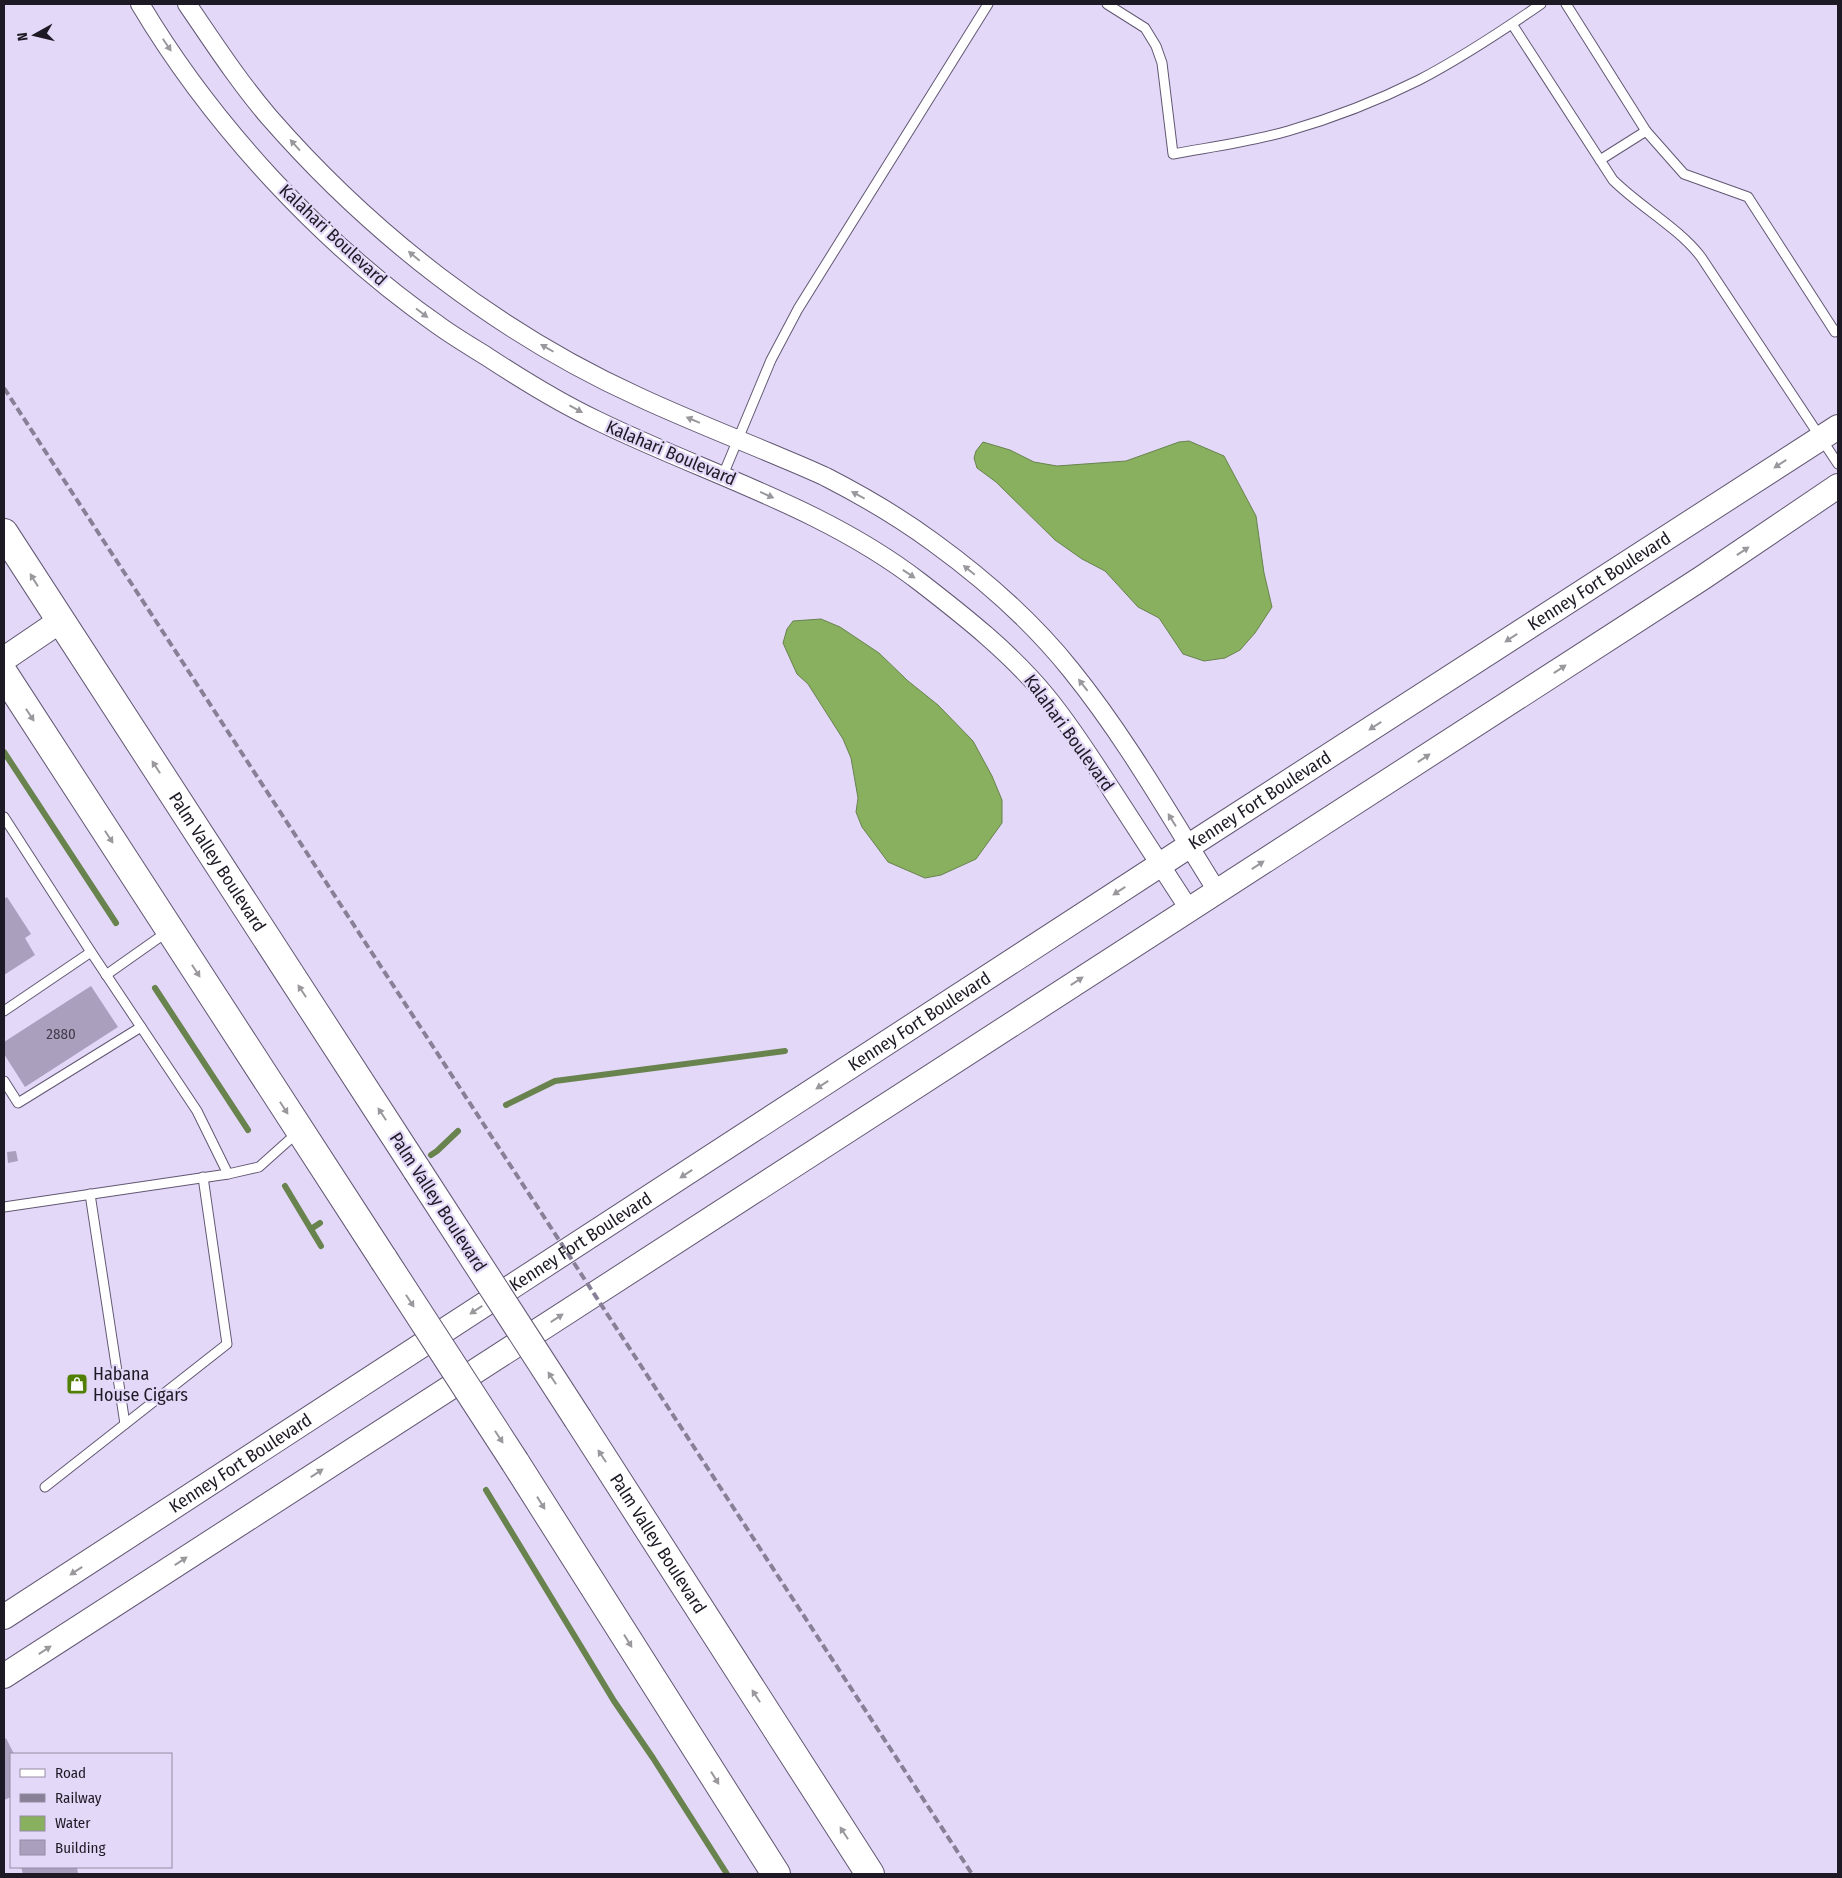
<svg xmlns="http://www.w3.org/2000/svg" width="1842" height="1878" font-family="'Fira Sans Condensed',sans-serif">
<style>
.water{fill:#88b05f;stroke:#68834e}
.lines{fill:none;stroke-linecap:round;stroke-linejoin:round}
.stream{stroke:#68834e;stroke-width:6}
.building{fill:#aa9fbd}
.service-casing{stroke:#625873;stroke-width:11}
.minor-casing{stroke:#625873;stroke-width:20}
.secondary-casing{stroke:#625873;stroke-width:26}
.trunk-casing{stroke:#625873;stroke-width:30}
.service{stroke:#fff;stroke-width:9}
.minor{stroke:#fff;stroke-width:18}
.secondary{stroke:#fff;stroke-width:24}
.trunk{stroke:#fff;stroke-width:28}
.rail{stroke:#888096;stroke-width:4;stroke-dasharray:8 4;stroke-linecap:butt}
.trunk-bridge-casing{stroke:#625873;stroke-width:30;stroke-linecap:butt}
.trunk-bridge{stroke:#fff;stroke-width:28}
.oneway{fill:#9a989d}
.labels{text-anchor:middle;stroke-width:4.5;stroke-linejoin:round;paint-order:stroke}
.number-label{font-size:15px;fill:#413b4b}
.street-label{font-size:18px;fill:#1e1a25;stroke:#e4d8f8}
.poi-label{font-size:18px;fill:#1e1a25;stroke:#e4d8f8;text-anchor:start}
</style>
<rect width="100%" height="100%" fill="#e4d8f8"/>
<!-- water -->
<g class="water">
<polygon points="1189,441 1224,456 1256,516 1264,573 1272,607 1255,633 1240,650 1225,658 1204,661 1183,654 1159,618 1138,607 1105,571 1082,559 1055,540 996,482 977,468 974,458 976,451 983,442 1010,450 1034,462 1057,466 1126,461 1179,442"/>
<polygon points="821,619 840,627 879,653 908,681 938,705 973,741 992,776 1002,800 1002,823 976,859 941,875 925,878 888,862 862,827 856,812 858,798 851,758 843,739 808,684 797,674 783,643 787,629 793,621"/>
</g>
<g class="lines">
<!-- stream -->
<g class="stream">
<polyline points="4,752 116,923"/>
<polyline points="155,988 248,1130"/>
<polyline points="506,1105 555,1081 785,1051"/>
<polyline points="431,1155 437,1151 458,1131"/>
<polyline points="285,1186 321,1246"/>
<polyline points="311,1229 320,1223"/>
<polyline points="486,1490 614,1701 653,1758 727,1874"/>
</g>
</g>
<!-- building -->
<g class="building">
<polygon points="7,897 31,934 25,938 35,955 4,975 4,899"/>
<polygon points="91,986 118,1027 25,1087 4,1054 4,1042"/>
<polygon points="16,1151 18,1161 8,1163 7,1152"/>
<polygon points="6,1738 14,1754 11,1754 11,1797 4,1800 4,1740"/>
<polygon points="21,1867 77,1867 78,1874 23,1874"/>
</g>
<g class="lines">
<!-- service casing -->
<g class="service-casing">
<g id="service">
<path d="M1107 4 1145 28 1156 46 1162 63 1173 154C1211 147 1250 142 1288 131 1333 118 1377 101 1419 80 1461 58 1502 31 1541 4"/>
<polyline points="1566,4 1646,131 1600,160"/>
<path d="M1512 24 1613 180C1640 207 1679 228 1701 257L1838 464"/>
<polyline points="1646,131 1684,174 1748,197 1835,332 1838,330"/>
<polyline points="723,475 771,360 798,309 988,4"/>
<polyline points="4,817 91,952 197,1111 228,1174 259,1167 297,1133"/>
<polyline points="106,975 167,932"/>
<polyline points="4,1011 91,952"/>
<polyline points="4,1081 18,1103 141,1027"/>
<polyline points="90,1194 125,1424"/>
<polyline points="4,1207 228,1174"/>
<polyline points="45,1487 227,1344 203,1177"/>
</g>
</g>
<!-- minor casing -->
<g class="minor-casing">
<g id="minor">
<path d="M140 4C212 125 322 244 438 325 453 336 470 346 486 356 521 379 558 402 596 420 704 473 823 507 920 582 964 616 1011 653 1046 696 1070 725 1091 758 1111 789 1137 829 1163 869 1189 909"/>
<path d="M187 4C213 42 239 82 269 117 371 234 498 333 639 397 682 417 725 434 768 452 787 460 807 468 826 477 863 496 899 517 933 542 984 579 1032 621 1071 670 1126 738 1170 816 1217 891"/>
</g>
</g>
<!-- secondary casing -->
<g class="secondary-casing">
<g id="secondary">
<polyline points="4,659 60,621"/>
<path id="s1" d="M4 1617 1189 846 1838 427"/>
<polyline points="4,1676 1702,578 1838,486"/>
</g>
</g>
<!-- trunk casing -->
<g class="trunk-casing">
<g id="trunk">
<path id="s2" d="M4 533 417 1170"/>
<polyline points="4,674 384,1260"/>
<path id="s3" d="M578 1419 870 1874"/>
<polyline points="515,1462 776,1874"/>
</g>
</g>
<!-- service -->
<use href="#service" class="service"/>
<!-- minor -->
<use href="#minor" class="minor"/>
<!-- secondary -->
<use href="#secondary" class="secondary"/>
<!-- trunk -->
<use href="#trunk" class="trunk"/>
<!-- rail -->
<polyline class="rail" points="4,388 972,1874"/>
<!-- trunk-bridge casing -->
<g class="trunk-bridge-casing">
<g id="trunk-bridge">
<polyline points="417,1170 578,1419"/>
<polyline points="384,1260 515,1462"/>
</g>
</g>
<!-- trunk-bridge -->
<use href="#trunk-bridge" class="trunk-bridge"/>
</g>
<!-- one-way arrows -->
<defs><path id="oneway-solid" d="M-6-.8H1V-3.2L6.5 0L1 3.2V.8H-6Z" transform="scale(1.25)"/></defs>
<g class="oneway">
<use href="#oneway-solid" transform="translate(167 45) rotate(56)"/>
<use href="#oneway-solid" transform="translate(295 145) rotate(-132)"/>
<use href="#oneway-solid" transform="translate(414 256) rotate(-140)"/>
<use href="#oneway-solid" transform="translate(422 313) rotate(37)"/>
<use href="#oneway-solid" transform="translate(547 348) rotate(-150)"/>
<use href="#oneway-solid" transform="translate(576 409) rotate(29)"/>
<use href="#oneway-solid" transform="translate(693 420) rotate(-157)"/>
<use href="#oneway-solid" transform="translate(1780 464) rotate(147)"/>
<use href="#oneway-solid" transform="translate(767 495) rotate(24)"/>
<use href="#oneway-solid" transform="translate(858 495) rotate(-152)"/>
<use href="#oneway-solid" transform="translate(1743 551) rotate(-34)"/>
<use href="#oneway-solid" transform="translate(969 570) rotate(-141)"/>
<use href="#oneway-solid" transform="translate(909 574) rotate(34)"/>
<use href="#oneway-solid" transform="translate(34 580) rotate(-122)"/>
<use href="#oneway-solid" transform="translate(1511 638) rotate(147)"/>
<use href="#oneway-solid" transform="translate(1560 669) rotate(-33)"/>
<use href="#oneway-solid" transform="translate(1083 685) rotate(-128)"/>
<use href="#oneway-solid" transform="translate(30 715) rotate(57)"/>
<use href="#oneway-solid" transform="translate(1375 726) rotate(147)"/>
<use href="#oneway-solid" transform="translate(1424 758) rotate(-33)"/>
<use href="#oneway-solid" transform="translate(156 767) rotate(-123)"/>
<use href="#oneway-solid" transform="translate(1172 820) rotate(-122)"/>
<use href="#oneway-solid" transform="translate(109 837) rotate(57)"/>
<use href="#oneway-solid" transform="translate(1258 865) rotate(-33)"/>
<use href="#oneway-solid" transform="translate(1119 891) rotate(147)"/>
<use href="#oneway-solid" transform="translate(196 971) rotate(57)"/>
<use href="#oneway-solid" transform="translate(1077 981) rotate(-33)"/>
<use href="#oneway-solid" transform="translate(302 991) rotate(-123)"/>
<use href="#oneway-solid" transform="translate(822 1085) rotate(147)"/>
<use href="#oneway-solid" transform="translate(284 1108) rotate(57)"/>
<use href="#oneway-solid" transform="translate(382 1114) rotate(-123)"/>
<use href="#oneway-solid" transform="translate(686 1174) rotate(147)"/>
<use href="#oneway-solid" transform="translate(410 1301) rotate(57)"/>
<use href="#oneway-solid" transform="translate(476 1310) rotate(147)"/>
<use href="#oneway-solid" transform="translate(557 1318) rotate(-33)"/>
<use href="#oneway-solid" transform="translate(552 1378) rotate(-123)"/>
<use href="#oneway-solid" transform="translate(499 1437) rotate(57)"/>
<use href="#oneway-solid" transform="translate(602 1456) rotate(-123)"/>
<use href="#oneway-solid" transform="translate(317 1473) rotate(-33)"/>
<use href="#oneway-solid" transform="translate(541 1503) rotate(58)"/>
<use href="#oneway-solid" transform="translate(181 1561) rotate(-33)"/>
<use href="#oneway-solid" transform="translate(76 1571) rotate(147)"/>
<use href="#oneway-solid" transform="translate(628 1641) rotate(58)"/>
<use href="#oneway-solid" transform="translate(45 1650) rotate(-33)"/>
<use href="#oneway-solid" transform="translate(756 1696) rotate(-123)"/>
<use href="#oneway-solid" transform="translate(715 1778) rotate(58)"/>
<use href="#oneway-solid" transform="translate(844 1833) rotate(-123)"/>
</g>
<!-- icons -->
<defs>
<g id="shop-square" transform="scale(1.125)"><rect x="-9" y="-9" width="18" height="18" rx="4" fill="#517e05" stroke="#e4d8f8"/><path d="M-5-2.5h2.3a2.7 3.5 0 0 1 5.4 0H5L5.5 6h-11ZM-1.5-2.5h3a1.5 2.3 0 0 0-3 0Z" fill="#fff"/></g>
</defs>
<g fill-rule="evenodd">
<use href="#shop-square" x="77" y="1384"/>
</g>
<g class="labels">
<!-- number labels -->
<g class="number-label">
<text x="61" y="1039">2880</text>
</g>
<!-- street labels -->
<g class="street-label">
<text transform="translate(333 235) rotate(43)" y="6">Kalahari Boulevard</text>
<text transform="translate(671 453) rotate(23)" y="6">Kalahari Boulevard</text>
<text dy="6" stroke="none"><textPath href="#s1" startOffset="1902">Kenney Fort Boulevard</textPath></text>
<text transform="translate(1069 733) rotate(54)" y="6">Kalahari Boulevard</text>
<text dy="6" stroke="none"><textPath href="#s1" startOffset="1498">Kenney Fort Boulevard</textPath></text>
<text dy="6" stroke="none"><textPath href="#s2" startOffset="392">Palm Valley Boulevard</textPath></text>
<text dy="6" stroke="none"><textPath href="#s1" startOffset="1092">Kenney Fort Boulevard</textPath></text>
<text transform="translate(438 1202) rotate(57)" y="6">Palm Valley Boulevard</text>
<text dy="6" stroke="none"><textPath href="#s1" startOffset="688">Kenney Fort Boulevard</textPath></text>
<text dy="6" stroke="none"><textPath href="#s1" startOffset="282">Kenney Fort Boulevard</textPath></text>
<text dy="6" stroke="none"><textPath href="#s3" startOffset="148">Palm Valley Boulevard</textPath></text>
</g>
<!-- poi labels -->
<g class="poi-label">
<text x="93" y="1380">Habana<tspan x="93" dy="21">House Cigars</tspan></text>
</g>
</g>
<!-- border -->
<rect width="1842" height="1878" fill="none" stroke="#1e1a25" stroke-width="10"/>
<!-- legend -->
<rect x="10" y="1753" width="162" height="115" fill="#e4d8f8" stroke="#958ca4"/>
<rect x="20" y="1769" width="25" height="8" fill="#ffffff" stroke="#958ca4"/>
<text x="55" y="1778" font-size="15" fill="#1e1a25">Road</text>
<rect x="20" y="1794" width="25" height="8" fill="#888096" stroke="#958ca4"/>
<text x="55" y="1803" font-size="15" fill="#1e1a25">Railway</text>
<rect x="20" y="1816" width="25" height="15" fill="#88b05f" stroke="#958ca4"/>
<text x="55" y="1828" font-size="15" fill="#1e1a25">Water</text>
<rect x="20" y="1840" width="25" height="15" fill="#aa9fbd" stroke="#958ca4"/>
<text x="55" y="1853" font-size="15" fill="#1e1a25">Building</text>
<!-- north arrow -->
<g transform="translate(35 35) rotate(262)" stroke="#e4d8f8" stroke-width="4" paint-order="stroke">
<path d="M0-4L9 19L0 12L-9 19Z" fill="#1e1a25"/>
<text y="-8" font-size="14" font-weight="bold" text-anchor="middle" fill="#1e1a25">N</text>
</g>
</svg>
